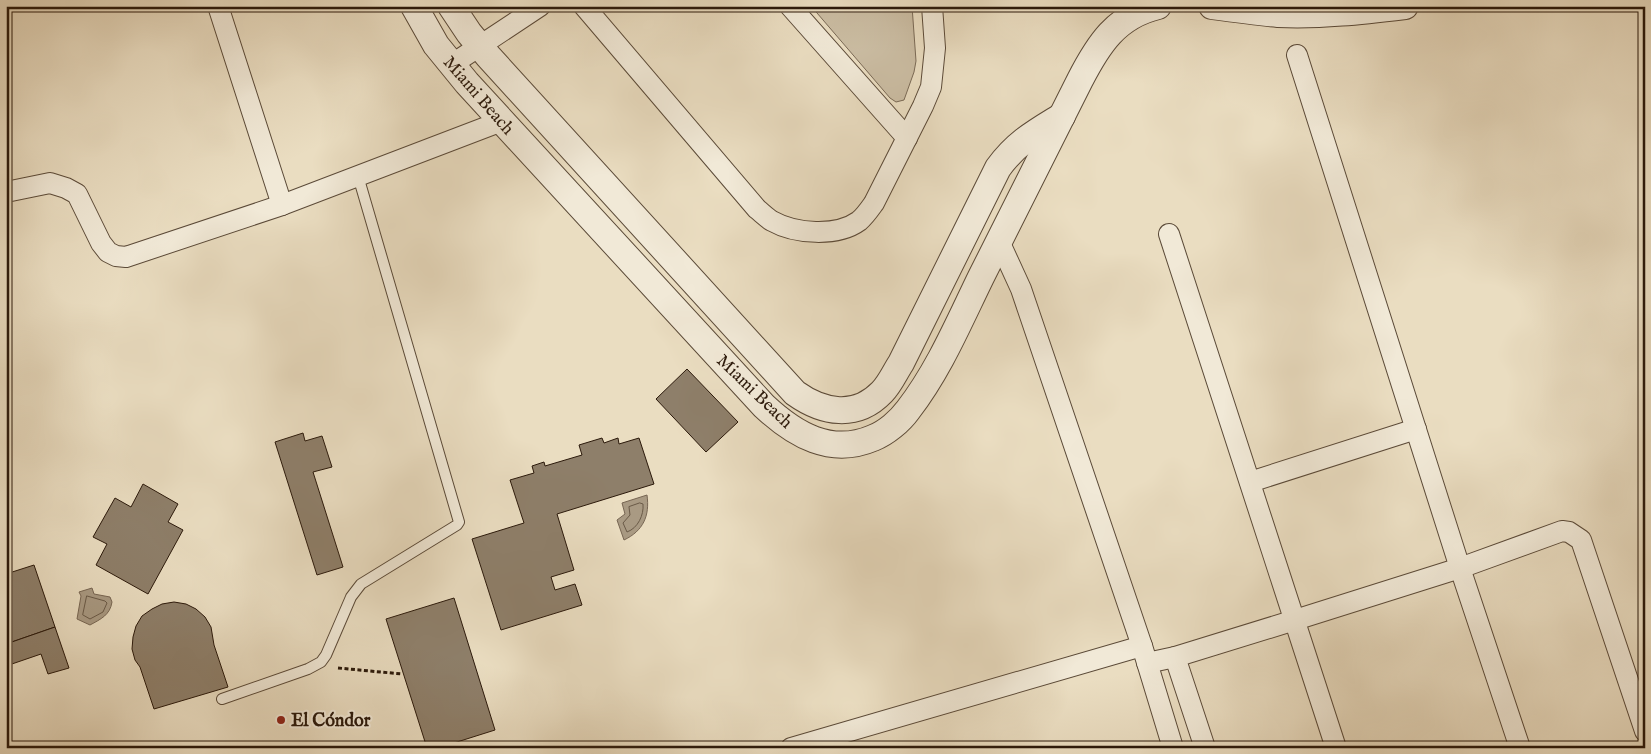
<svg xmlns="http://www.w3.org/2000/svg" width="1651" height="754" font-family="'IM FELL English',serif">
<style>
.green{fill:#cabca2;stroke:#7a6a56}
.water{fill:#a99a83;stroke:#776653}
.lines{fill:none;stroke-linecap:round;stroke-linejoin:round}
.shore{stroke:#6a5a47;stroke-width:1}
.building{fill:#8e7f6a;stroke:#2b190b}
.service-casing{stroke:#5b4a38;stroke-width:12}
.minor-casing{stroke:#5b4a38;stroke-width:22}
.tertiary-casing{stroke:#5b4a38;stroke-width:28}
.path{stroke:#2b190b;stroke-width:3;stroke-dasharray:4 2.5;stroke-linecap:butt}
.service{stroke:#f1e9d7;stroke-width:10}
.minor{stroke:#f1e9d7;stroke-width:20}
.tertiary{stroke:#f1e9d7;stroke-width:26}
.poi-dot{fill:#8f2418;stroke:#f1e9d7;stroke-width:2}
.labels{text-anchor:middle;stroke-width:4;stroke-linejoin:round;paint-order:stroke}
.street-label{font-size:18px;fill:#2b190b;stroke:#f1e9d7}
.poi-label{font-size:18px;font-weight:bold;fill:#2b190b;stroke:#f1e9d7;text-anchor:start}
</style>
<rect width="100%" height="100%" fill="#eaddc1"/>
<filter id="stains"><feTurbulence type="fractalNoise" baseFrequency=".004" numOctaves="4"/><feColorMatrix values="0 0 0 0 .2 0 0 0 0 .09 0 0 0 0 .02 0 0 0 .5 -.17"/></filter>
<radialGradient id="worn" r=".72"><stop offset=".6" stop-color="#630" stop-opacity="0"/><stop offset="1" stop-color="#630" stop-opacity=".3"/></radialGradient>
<!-- green -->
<polygon class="green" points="811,6 912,6 916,61 914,72 904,100 896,102 890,98"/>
<!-- water -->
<g class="water">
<path d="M647 495C650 516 643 531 624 540L617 520 625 514 622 503Z"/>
<path d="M92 588 94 594 110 597 112 602C110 615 101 619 90 625L77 619 81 596 79 592Z"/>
</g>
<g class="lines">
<!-- shore -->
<g class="shore">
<path d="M640 503 643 504C644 515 638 528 627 532L623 523 630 515 629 507Z"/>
<polygon points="87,596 105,601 107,603 103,612 90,619 83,615"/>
</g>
</g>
<!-- building -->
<g class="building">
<polygon points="687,369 738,422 706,452 656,399"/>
<polygon points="303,433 305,441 322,436 332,467 313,472 343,567 317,575 275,442"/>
<polygon points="602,438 604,443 618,438 619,444 639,438 654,484 557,514 574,570 551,577 555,590 575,584 582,605 501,630 472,539 524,523 510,480 534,473 532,466 544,462 545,466 582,455 579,445"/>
<polygon points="143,484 178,504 168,522 183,530 148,594 96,565 107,544 93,537 115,498 131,507"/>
<polygon points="34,565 55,627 6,644 6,574"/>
<polygon points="454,598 495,730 438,748 427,748 386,619"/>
<polygon points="174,602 186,604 196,609 205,617 211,627 214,645 228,687 154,709 140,667 135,660 132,649 133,637 136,626 142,616 152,609 162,604"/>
<polygon points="55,627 69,668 48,674 41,654 6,666 6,644"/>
</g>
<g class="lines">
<!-- service casing -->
<g class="service-casing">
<polyline id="service" points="222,699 308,669 321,662 326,655 351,597 361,584 457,525 459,522 358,176"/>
</g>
<!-- minor casing -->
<g class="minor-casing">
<g id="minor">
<polyline points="218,6 282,205"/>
<path d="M584 6 757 209C762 213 767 218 772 221 795 234 837 237 859 221 865 216 869 210 874 203L923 106 931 87 935 48 932 6"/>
<polyline points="790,6 907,138"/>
<polyline points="1297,55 1460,568 1520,748"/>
<polyline points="451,65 540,6"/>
<polyline points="6,192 50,183 66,188 77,194 101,243 108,252 116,256 126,257 282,205 502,121"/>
<polyline points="1169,234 1336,748"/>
<polyline points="999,241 1021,289 1142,646 1173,748"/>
<polyline points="1250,482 1416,429"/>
<polyline points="1175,657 1205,748"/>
<polyline points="1147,663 1175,657 1295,620 1460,568 1562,531 1569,532 1581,540 1645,731"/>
<polyline points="791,748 1142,646"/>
</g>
</g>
<!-- tertiary casing -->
<g class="tertiary-casing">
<g id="tertiary">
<path d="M414 6 436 45 467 83 764 406C795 435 831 456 873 438 886 433 900 421 908 410 939 370 959 322 981 277 1014 211 1047 146 1080 80 1098 45 1116 16 1158 6"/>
<path d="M451 6 469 33 488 56 795 393C823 413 856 419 882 392 890 384 895 372 901 363L998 168C1017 142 1036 132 1062 116"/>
<path d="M1212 6C1234 9 1256 12 1278 14 1320 16 1363 11 1405 6"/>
</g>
</g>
<!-- path -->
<polyline class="path" points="338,668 402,674"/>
<!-- service -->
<use href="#service" class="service"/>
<!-- minor -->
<use href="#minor" class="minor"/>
<!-- tertiary -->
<use href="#tertiary" class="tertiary"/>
</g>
<!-- markers -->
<circle class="poi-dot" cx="281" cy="720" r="5"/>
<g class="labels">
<!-- street labels -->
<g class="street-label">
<text transform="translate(479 95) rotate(49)" y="6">Miami Beach</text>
<text transform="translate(755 391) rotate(44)" y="6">Miami Beach</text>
</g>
<!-- poi labels -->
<g class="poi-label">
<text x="291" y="726">El Cóndor</text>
</g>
</g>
<!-- margin -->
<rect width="1651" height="754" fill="none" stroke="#eaddc1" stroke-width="25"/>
<rect x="8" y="8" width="1636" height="739" fill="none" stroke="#2b190b" stroke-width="2.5"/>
<rect x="12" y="12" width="1626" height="729" fill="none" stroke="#2b190b"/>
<rect width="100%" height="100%" filter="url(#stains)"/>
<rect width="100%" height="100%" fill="url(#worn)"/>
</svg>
